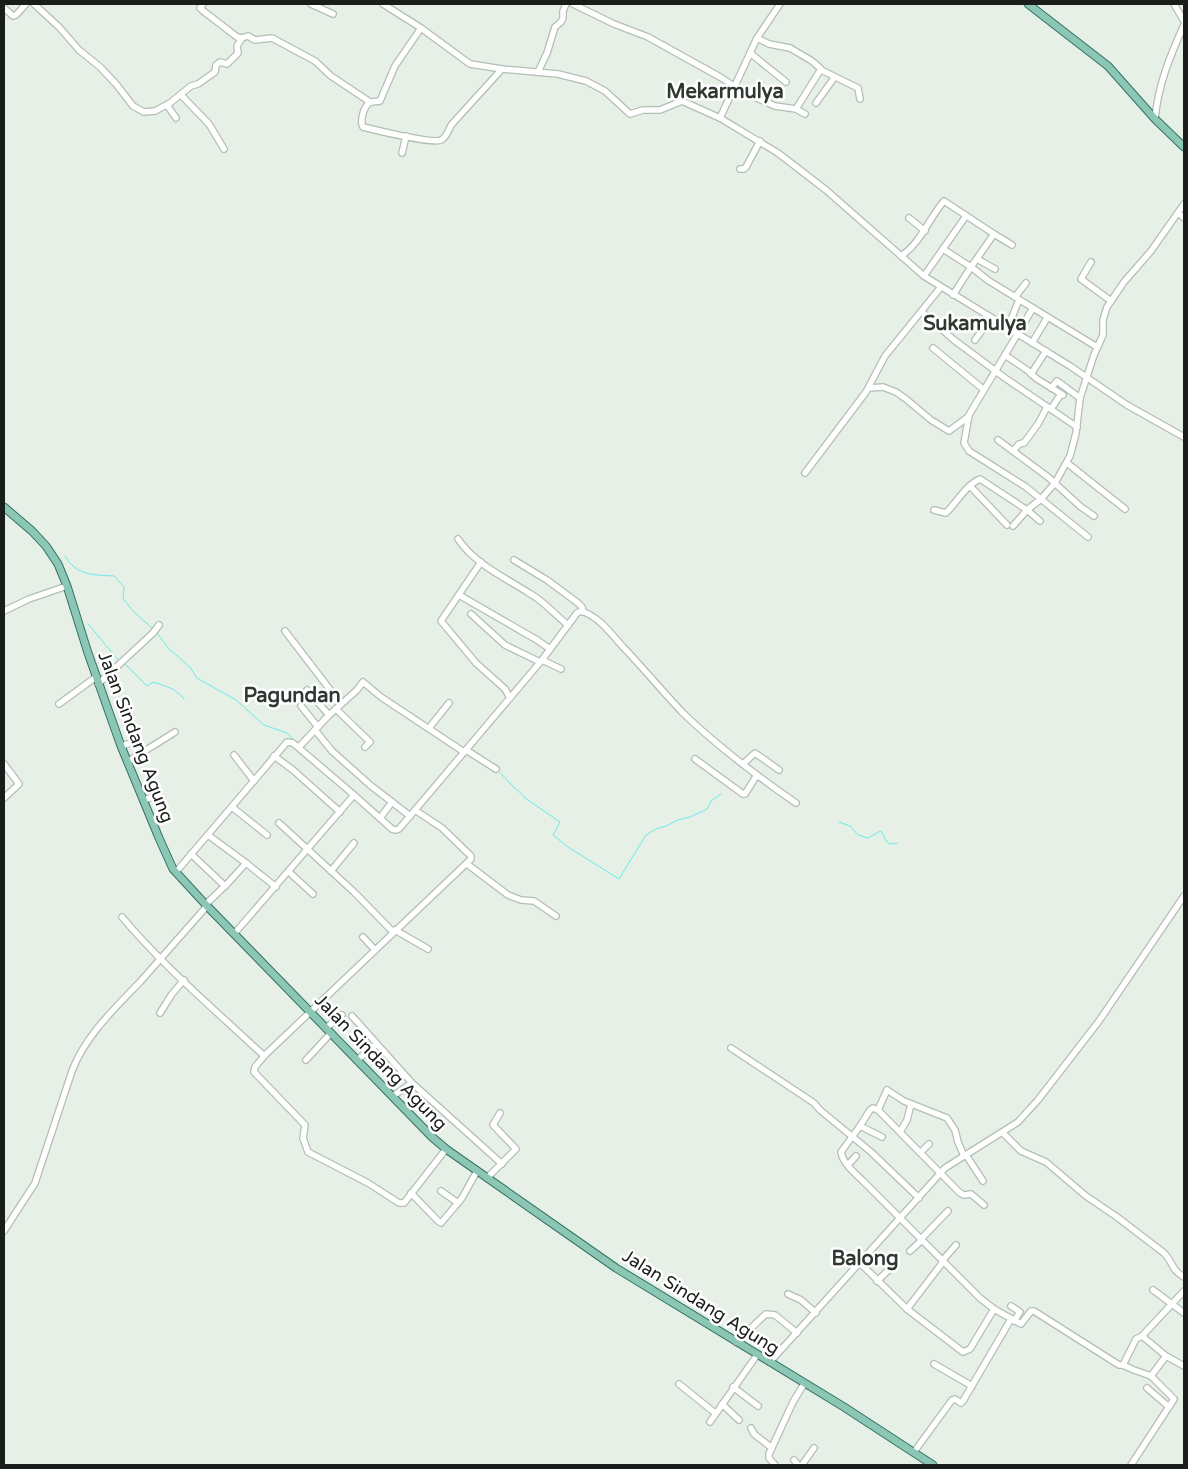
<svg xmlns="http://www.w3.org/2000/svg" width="1188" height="1469" font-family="'Varela Round',sans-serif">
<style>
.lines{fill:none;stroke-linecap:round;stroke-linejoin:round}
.stream{stroke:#68ebe8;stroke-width:1}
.minor-casing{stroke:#b3beb4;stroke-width:8}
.major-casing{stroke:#337360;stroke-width:9}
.minor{stroke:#fff;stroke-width:5.5}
.major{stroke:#8cc7b6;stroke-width:7}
.labels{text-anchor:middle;stroke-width:5;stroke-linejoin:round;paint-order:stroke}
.street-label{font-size:18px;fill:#1a1e1a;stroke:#fff}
.quarter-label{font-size:20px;font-weight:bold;fill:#303831;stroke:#fff}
</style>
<rect width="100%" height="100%" fill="#e6f0e7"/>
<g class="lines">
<!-- stream -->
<g class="stream">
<path d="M65 556C76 576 95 575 114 576L124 587 123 599 135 613 153 629"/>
<polyline points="88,624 120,662"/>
<polyline points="157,633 169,649 190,667 197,678 236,700 264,725 287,733 298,744"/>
<path d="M124 663 147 686 153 682C166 686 175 688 184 699"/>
<path d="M500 773C506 778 510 784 516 789 520 793 523 794 525 798L560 822 553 835 568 847 619 879 646 835 656 829 666 826 678 820 690 817 707 809 711 801 721 794"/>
<polyline points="369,805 380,814"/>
<polyline points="839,822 850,826 858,835 868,838 880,831 882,832 886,841 890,844 897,843"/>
</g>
<!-- minor casing -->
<g class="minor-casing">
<g id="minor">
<polyline points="34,4 59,27 79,50 100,67 116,84 133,106 144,112 155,111 170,103 191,86 198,84 215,72 216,65 220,62 227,64 238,53 237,46 242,38"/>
<polyline points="203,4 200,8 202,10 237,37 242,38 248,36 255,40 272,38 315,61 331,76 370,102"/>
<polyline points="311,4 333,14"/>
<polyline points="383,4 421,28 470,64 502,69 558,74 586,81 605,91 630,114 643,110 660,110 682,101 720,118 778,153 826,190 924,276 1070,366 1127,405 1184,437"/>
<polyline points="573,4 614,24 648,37 720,77 743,92 775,106 796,109 821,69 812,61 790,48 769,44 757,38"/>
<polyline points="1174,4 1184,21"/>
<polyline points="4,8 13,16 16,15 26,4"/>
<path d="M421 28 395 66 380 101C376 102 370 101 368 104 363 109 360 122 363 127 375 130 433 144 441 140 447 137 448 130 452 124L502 69"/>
<polyline points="750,53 786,82"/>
<polyline points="821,70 858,88 860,99"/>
<polyline points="538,72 547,53 555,27 561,22 563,18 563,11 566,4"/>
<polyline points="181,95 209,124 224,149"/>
<polyline points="816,103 834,78"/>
<polyline points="167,105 176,118"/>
<polyline points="796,109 805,114"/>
<polyline points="720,118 757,38 780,4"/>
<path d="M1155 119C1158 85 1170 56 1184 25"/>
<polyline points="402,153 406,136"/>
<polyline points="740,169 744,169 746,167 760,141"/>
<polyline points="1178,213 1184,218"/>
<polyline points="909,218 925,231"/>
<polyline points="994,234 1012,245"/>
<path d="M901 256C921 243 929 218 944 201L994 234 971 267 943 249"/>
<polyline points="977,259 995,269"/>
<polyline points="1091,262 1081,279 1111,301"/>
<polyline points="924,276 966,216"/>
<polyline points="953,295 971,267 989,281 1033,308"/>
<polyline points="1015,297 1026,283"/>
<polyline points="922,312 954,340 1005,378 1077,427"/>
<polyline points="1018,332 1016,328 1019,323 1012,317 1019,300"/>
<polyline points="975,340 991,318"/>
<polyline points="1032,343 1047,318"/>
<polyline points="933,348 983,389"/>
<polyline points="1005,355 1027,370 1037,379 1063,395"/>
<polyline points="1031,374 1046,351"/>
<polyline points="869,388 883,387 896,392 906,399 931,420 949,431 968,417"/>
<polyline points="1051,388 1057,381 1080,398"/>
<polyline points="1051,409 1061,394"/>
<polyline points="998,440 1048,477 1081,507 1094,516"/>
<polyline points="1013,451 1019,444 1024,443 1038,424 1047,407"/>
<polyline points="1067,463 1125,509"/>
<polyline points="805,473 866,392 885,356 941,287"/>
<polyline points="971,487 1007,525"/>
<path d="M934 510 946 513C957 502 966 485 980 479L1027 510 1041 499 1055 483 1070 456 1076 433 1080 398 1094 355 1103 335V320L1107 307 1124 282 1151 251 1184 204"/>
<polyline points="1013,526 1027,510 1040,521"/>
<polyline points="1088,537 1026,487 969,451 964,443 969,415 1033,308 1097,347"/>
<path d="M458 539C475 564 504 577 529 593 544 601 555 615 568 625"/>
<polyline points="514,560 547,580 578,603 582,607 583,612"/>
<polyline points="481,562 441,621 476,663 505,689 510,698"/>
<polyline points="459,595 537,640 550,649"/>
<polyline points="4,611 29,599 67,586"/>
<polyline points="471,614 505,645 540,662"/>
<polyline points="285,631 341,704"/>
<polyline points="542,660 561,669"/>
<polyline points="98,684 153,633 159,625"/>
<polyline points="307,690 329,715"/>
<polyline points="59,704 96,677"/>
<polyline points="301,706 318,727"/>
<polyline points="336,709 370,742 365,747"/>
<polyline points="429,728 449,703"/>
<polyline points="315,730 332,751 370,785 410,816"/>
<polyline points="121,746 131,743"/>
<polyline points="299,747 329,715 357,690 363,682 381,697 464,752"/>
<polyline points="466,750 496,769"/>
<polyline points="234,755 254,781"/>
<polyline points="274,756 293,770 340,812"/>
<polyline points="695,759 743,794 745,794 757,775"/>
<polyline points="127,762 175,732"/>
<polyline points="4,764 19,784 4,798"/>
<polyline points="743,764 755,753 779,770"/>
<polyline points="143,800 157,796"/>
<polyline points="232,807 267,835"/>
<polyline points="380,818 392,802"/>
<polyline points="279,823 354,892 393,932"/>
<polyline points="208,835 246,863"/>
<polyline points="191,854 225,886"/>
<polyline points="467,864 508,895 521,900 534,901 556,916"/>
<polyline points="331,871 354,843"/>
<polyline points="176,872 287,742 293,743 354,795"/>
<polyline points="289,872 313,894"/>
<polyline points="205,905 228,883 246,863 276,887"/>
<path d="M122 917C163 966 215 1010 262 1054L265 1055 471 859V856L442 828 415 810"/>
<polyline points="395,930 428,949"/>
<path d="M234 934 354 795 392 829 396 830 399 829 542 660 577 613 581 611C600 617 611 634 624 648 644 669 663 692 683 713 718 747 757 776 796 803"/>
<polyline points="363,937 375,950"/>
<polyline points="160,1013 172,994 184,980"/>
<polyline points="352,1016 412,1083"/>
<polyline points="326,1028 342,1015"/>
<polyline points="731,1048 814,1103 820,1110 871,1152 919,1198"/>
<polyline points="265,1055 255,1067 254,1072 305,1125 303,1138 308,1152 368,1183 399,1203 404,1203 446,1149"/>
<polyline points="306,1060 331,1033"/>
<polyline points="357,1060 376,1045"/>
<polyline points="393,1096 412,1083 502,1164"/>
<path d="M878 1110 873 1108 870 1110 860 1126 841 1152C843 1164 856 1174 864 1182L980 1298 994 1309 1021 1324 1031 1311H1034L1119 1365H1123L1136 1339 1142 1336"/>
<polyline points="860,1126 882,1137"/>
<polyline points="900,1132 907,1120 911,1104"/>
<path d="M1003 1133 1021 1151 1046 1162 1086 1196 1117 1217 1164 1253C1174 1263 1170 1269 1184 1277"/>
<polyline points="920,1153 929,1144"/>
<polyline points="966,1155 983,1181"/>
<polyline points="964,1156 958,1142 955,1130 947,1118 904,1101 887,1090 878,1110 960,1193 964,1195 971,1194 984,1205"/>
<polyline points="848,1165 856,1156"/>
<polyline points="487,1178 516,1149 493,1125 500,1113"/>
<polyline points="441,1191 458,1203"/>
<polyline points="411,1193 438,1221 441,1223 462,1198 477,1171"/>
<path d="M4 1231 35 1183 72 1071C85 1036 115 1008 140 982 162 957 185 931 207 906"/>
<polyline points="921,1239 948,1211"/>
<polyline points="910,1251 922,1240"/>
<polyline points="942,1261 956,1245"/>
<polyline points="860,1263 907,1309 963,1352 970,1349 994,1309"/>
<polyline points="877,1281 893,1266"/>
<polyline points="1153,1290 1184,1313"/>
<polyline points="788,1294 801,1300 816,1313"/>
<polyline points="1011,1306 1020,1312 1014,1321"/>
<polyline points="907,1309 943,1262"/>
<polyline points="736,1342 766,1314 775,1315 797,1333"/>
<polyline points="1166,1356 1184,1366"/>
<polyline points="770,1362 945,1168 1018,1122 1038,1100 1099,1021 1184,896"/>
<polyline points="934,1364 972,1386"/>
<polyline points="1123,1365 1134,1370 1151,1376"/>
<polyline points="679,1384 715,1413"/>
<polyline points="733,1387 758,1406"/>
<polyline points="1147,1388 1169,1407"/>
<polyline points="722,1404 739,1420"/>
<polyline points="710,1422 757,1355"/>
<polyline points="751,1428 754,1434 772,1448"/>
<polyline points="914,1452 952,1400 955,1399 961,1403 963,1401 1011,1319"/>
<polyline points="794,1460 798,1465"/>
<polyline points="775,1465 769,1458 769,1454 793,1402 804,1384"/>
<polyline points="802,1465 814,1448"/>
<polyline points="1131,1465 1174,1399 1151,1376 1166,1356 1142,1336 1184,1291"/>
</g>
</g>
<!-- major casing -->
<g class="major-casing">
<g id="major">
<polyline points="1028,4 1108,66 1155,119 1184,147"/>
<polyline points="4,507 32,531 46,546 58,564 67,586 88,653 121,746 159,838 173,869 207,906 432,1137 446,1149 616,1268 844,1407 933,1465"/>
</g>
</g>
<!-- minor -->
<use href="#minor" class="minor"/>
<!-- major -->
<use href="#major" class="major"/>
</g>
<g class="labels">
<!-- street labels -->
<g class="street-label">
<text transform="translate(136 737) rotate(69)" y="6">Jalan Sindang Agung</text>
<text transform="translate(381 1062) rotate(46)" y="6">Jalan Sindang Agung</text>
<text transform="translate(701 1302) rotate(32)" y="6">Jalan Sindang Agung</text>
</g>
<!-- quarter labels -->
<g class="quarter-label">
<text x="725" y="98">Mekarmulya</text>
<text x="975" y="330">Sukamulya</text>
<text x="292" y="702">Pagundan</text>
<text x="865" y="1265">Balong</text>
</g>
</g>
<!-- border -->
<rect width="1188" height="1469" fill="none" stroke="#1a1e1a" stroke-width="10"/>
</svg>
